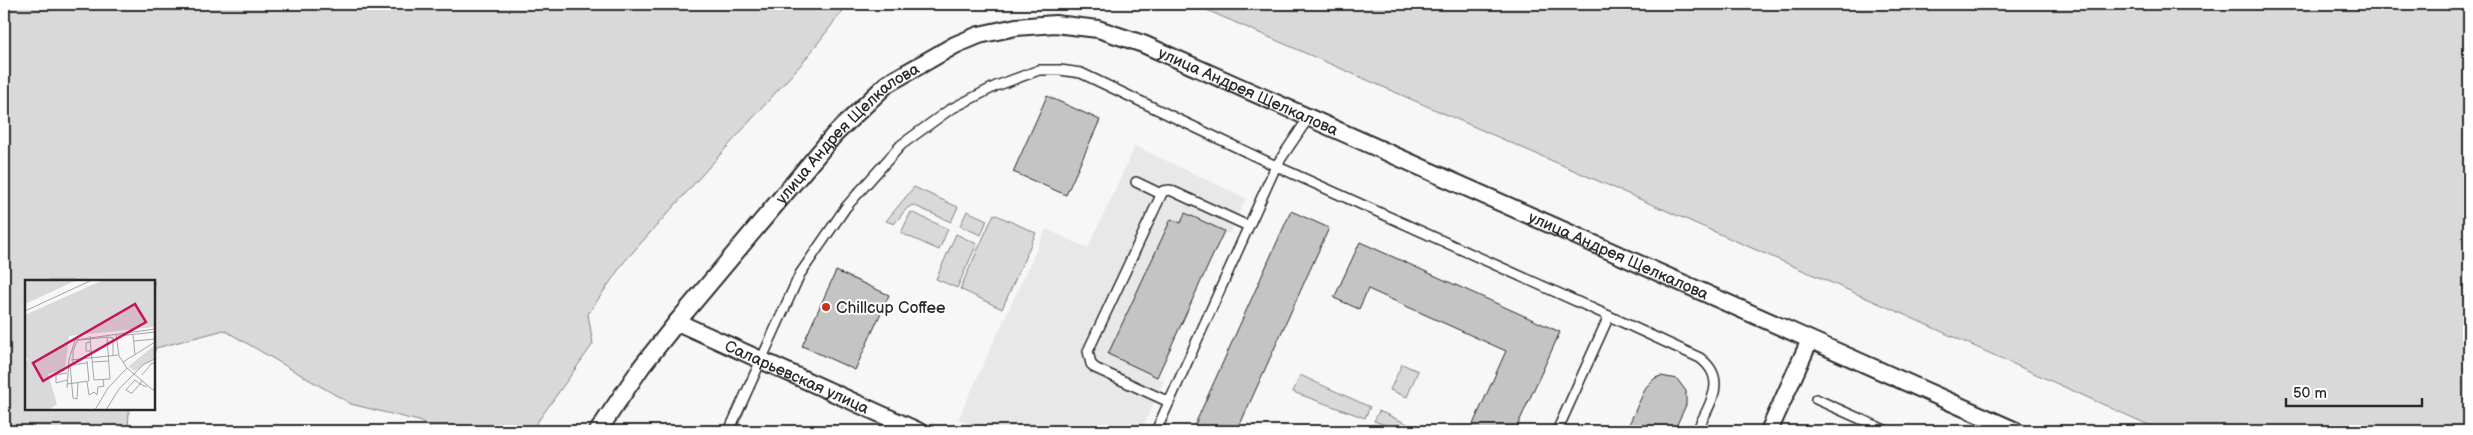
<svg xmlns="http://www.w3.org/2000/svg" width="2473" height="435" font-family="'Balsamiq Sans',sans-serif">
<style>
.built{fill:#e8e8e8}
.green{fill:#d9d9d9;stroke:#828282}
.building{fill:#c4c4c4;stroke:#2b2b2b}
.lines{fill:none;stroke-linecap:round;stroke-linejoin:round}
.service-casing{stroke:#2b2b2b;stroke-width:12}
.minor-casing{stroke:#2b2b2b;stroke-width:20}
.service{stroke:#fff;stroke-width:9}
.minor{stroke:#fff;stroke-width:16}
.poi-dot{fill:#c8321e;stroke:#fff;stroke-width:2}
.labels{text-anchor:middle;stroke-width:4;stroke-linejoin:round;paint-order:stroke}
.street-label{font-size:16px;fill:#2b2b2b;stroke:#fff}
.poi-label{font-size:16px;fill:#2b2b2b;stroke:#fff;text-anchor:start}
.inset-road{fill:none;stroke:#a5a5a5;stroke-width:1}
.view{fill:#c2185b;fill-opacity:0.15;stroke:#c2185b;stroke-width:2.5}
.inset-edge{fill:none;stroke:#2b2b2b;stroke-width:2.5}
</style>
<rect width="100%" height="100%" fill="#f7f7f7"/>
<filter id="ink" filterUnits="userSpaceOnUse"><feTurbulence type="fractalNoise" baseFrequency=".02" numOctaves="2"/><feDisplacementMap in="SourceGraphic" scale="10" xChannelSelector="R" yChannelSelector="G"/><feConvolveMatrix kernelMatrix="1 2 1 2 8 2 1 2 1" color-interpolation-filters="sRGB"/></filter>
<g filter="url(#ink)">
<!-- built -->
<polygon class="built" points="1135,146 1246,198 1230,234 1224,232 1157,377 1164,381 1141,431 984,431 958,419 1046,229 1088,248"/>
<!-- green -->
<g class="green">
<polygon points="4,4 848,4 804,61 624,262 588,314 593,344 531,431 437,431 419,421 351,404 224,330 156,348 154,352 154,281 26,281 26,409 129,409 128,431 4,431"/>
<polygon points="1193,4 2469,4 2469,431 2162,431 1896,311"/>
<polygon points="914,187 958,207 951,222 913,205 907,208 894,224 886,221"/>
<polygon points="967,211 987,220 981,235 960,226"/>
<polygon points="911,212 948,229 939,250 901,233"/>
<polygon points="994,214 1036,233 1002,309 960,289"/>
<polygon points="956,234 977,244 957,288 936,279"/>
<polygon points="1402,364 1418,371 1407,397 1390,390"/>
<polygon points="1300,375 1370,407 1365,418 1293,392"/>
<polygon points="1379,411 1421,430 1421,431 1403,431 1374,421"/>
</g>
<!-- building -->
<g class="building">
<polygon points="1047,96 1100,120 1066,195 1013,172"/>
<polygon points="1291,211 1329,228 1318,252 1237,431 1192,431"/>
<polygon points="1185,213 1224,231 1157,377 1108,354 1171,219 1181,223"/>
<polygon points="1360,242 1560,332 1515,431 1470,431 1506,351 1368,289 1359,309 1334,298"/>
<polygon points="836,271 889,295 855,370 802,346"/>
<polygon points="1661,376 1677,379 1686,391 1686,405 1674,431 1626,431 1646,387 1655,378"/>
</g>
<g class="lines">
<!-- service casing -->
<g class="service-casing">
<g id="service">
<polyline points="1136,182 1161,194"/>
<path d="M1609 316 1700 358C1729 380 1709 404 1697 431"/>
<polyline points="1816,399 1887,431"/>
<polyline points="1169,402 1095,368 1091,364 1088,351 1163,191 1170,190 1248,226"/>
<polyline points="729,431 800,274 846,207 901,145 949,110 996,86 1039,70 1060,70 1081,73 1276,166 1609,316 1557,431"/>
<polyline points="1156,431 1276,166 1309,117"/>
</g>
</g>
<!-- minor casing -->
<g class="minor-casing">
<g id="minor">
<path id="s1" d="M677 322 918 431"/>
<path id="s2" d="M598 431 642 366 677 322 834 135 887 84 955 45 979 35 1016 27 1055 24 1098 29 1143 44 2016 431"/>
<polyline points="1769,431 1810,340"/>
</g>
</g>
<!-- service -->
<use href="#service" class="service"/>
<!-- minor -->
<use href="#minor" class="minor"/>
</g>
</g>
<!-- markers -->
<circle class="poi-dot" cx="826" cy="307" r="5"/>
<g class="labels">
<!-- street labels -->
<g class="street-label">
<text dy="6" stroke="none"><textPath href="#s2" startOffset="840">улица Андрея Щелкалова</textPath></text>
<text dy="6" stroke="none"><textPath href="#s2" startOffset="390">улица Андрея Щелкалова</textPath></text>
<text dy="6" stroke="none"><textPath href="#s2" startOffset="1245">улица Андрея Щелкалова</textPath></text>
<text dy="6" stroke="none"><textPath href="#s1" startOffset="132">Саларьевская улица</textPath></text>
</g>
<!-- poi labels -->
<g class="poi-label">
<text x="836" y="313">Chillcup Coffee</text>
</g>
</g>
<!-- overview -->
<g transform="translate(25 280)">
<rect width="130" height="130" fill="#f7f7f7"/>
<path d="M0 0H52L0 24ZM78 0H130V47L44 56 40 89 23 94 32 124 23 130 0 129V83L3 79 0 76V35ZM130 65V78L110 91 105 88 100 82 104 86Z" fill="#d9d9d9"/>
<path class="inset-road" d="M0 31 67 0M91 54 94 76 102 88 128 110 130 108M108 54 110 75M93 56 130 52M82 57 88 58V75M109 61 130 59M65 62 61 63V71H66M46 80 93 75M67 82 84 81M98 82 130 62M48 84V71L52 61 54 60 65 59 82 57 85 99 69 100 65 59V56M117 95 127 83 130 84M42 100 31 103V95L42 93M117 100 115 104 114 105 107 113H106L101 110 110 100 115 104 122 107M62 102 64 115 69 112 72 115 73 107 79 106 78 100M53 103 52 119 48 118 45 85 62 83M42 104 64 101 62 81M42 108 44 80 50 60 130 49M70 130 83 108 102 88M81 130 94 109 119 84 130 79"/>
<path class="view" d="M110 24 121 42 18 101 8 83Z"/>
<rect width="130" height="130" class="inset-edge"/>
</g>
<!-- margin -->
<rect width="2473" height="435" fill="none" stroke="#fff" stroke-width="20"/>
<rect x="10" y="10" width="2453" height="415" fill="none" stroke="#2b2b2b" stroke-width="2" filter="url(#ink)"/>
<!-- scale -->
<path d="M2286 398v8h136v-8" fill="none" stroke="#2b2b2b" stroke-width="2.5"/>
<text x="2293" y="398" font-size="15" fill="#2b2b2b" stroke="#ffffff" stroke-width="4" paint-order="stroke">50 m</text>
</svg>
